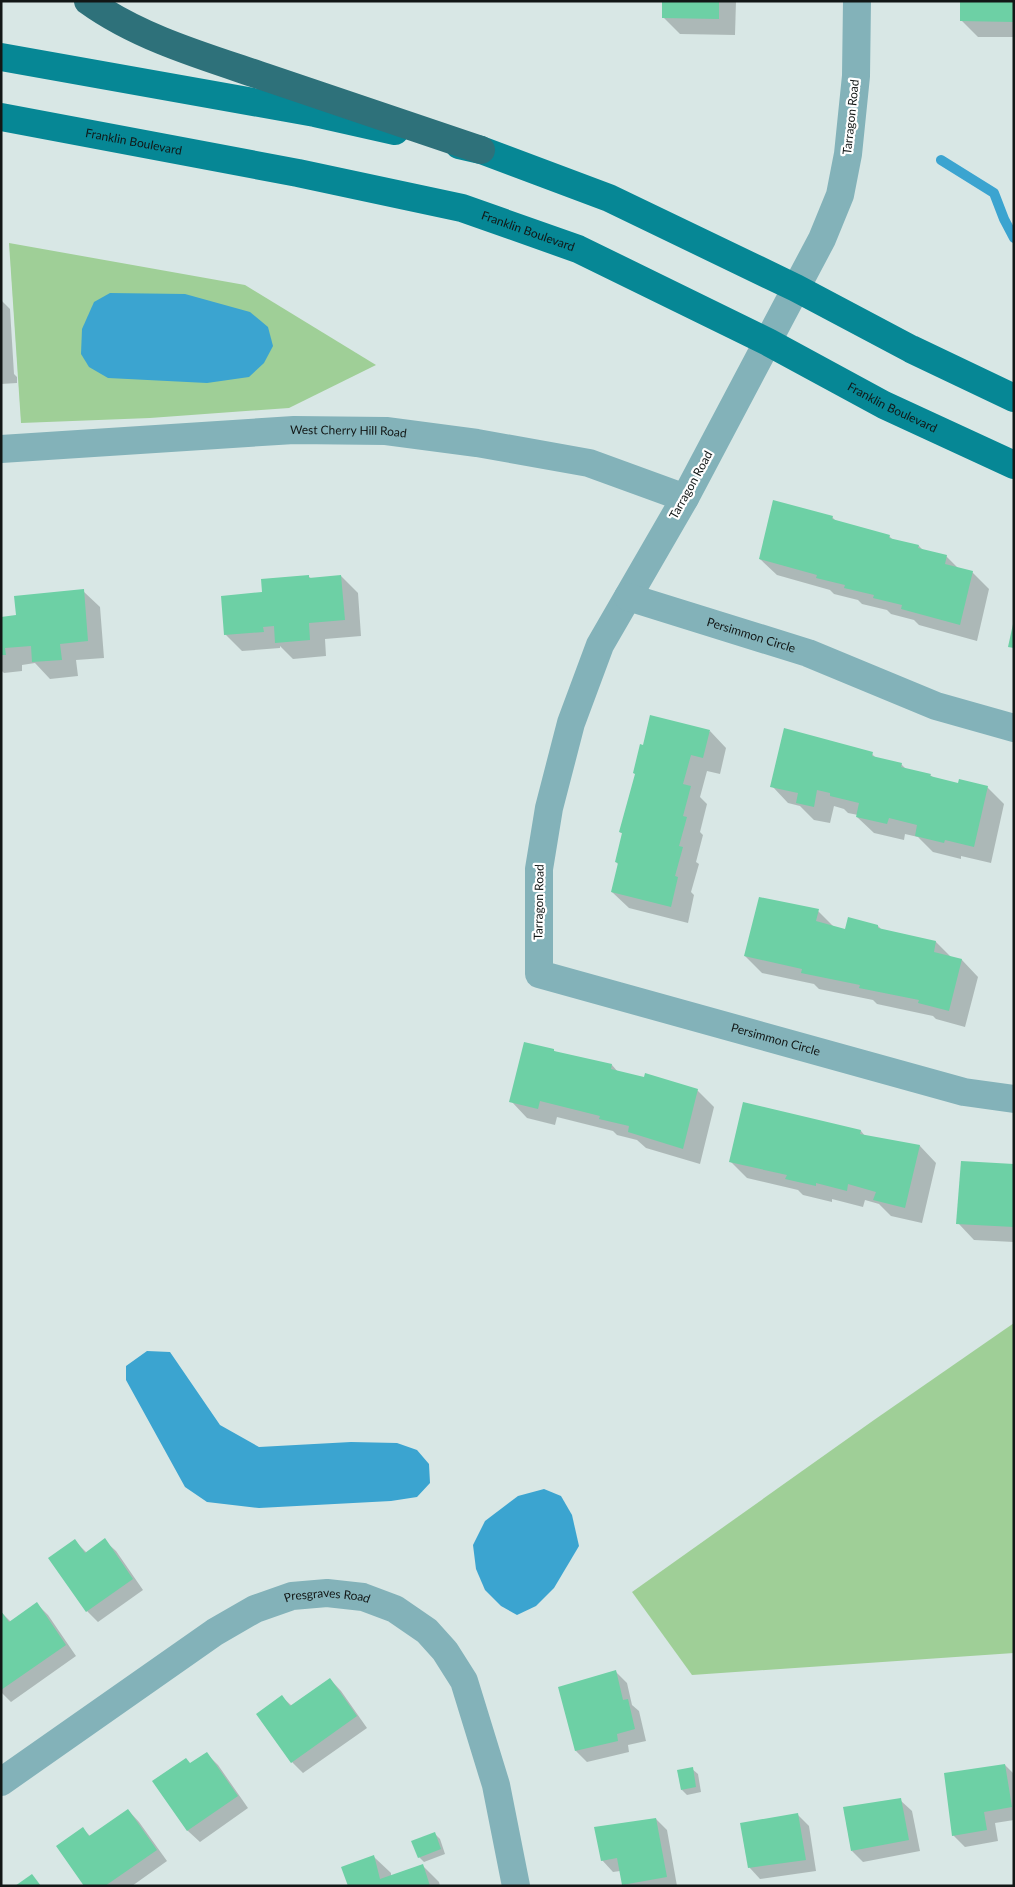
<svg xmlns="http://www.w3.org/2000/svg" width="1015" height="1887" font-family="Lato,sans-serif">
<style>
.green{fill:#9fcf97}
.water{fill:#3ba4d0}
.shadow{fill:#0003}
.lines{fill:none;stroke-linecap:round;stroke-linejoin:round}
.stream{stroke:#3ba4d0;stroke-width:10}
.building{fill:#6dd0a5}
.minor{stroke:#83b2b9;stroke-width:28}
.major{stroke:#068795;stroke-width:28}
.highway{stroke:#2e717a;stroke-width:28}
.labels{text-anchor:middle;stroke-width:4.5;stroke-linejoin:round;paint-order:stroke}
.street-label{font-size:12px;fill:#121716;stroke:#fff}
</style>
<rect width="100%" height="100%" fill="#d8e7e5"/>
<!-- green -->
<g class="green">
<polygon points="9,243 245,285 376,365 289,408 150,418 21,423"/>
<polygon points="1014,1323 1014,1653 692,1675 632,1592 874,1420"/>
</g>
<!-- water -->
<g class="water">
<polygon points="110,293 185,294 250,312 268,327 273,346 264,363 249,377 207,383 108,378 89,367 81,354 82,329 94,302"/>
<polygon points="147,1351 170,1352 220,1425 259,1447 351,1442 397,1443 417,1450 429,1464 430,1483 417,1497 391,1501 259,1508 207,1502 185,1487 126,1380 126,1366"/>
<polygon points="544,1489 561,1496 572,1515 579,1546 554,1588 536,1606 517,1615 501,1606 485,1590 476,1569 473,1545 485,1521 518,1496"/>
</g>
<!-- shadow -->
<g class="shadow">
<polygon points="663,1 736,1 735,35 680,34 663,17"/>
<polygon points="1014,1 1014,37 978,37 961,20"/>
<polygon points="1,300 10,309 14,374 17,377 17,383 1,384"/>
<polygon points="832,517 837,522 889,536 893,540 919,546 924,551 946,556 959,569 972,572 989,589 977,641 919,625 914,620 891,614 887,610 862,604 858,600 834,594 830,590 777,575 760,559"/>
<polygon points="308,576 312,579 341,576 358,593 361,636 325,639 326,656 293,659 280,646 280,648 242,651 225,634"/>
<polygon points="83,591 100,607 104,658 76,660 78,676 50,679 35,663 22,665 22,671 4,673 1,670 1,618 17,616"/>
<polygon points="710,731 726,748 720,774 707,771 700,797 707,804 700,832 703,835 696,862 699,864 691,892 694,895 688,923 629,908 612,892 619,865 616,862 623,834 620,832"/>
<polygon points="872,754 877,759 901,764 907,770 930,775 934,778 959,784 987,787 1004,804 991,863 961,856 961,859 933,852 918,837 905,834 904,840 874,833 857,817 858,815 848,813 844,809 834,806 830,823 814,820 800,806 788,803 772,786"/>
<polygon points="818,911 834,927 846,930 878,926 882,930 936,942 951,957 962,960 978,977 965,1027 936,1019 933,1016 877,1004 873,1000 819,989 814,984 762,973 745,956"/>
<polygon points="553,1050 557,1053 612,1065 618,1072 697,1090 714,1107 700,1164 646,1148 637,1140 617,1135 613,1131 557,1117 555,1125 527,1118 511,1101"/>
<polygon points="744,1103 861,1131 865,1136 920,1146 936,1163 922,1223 891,1216 879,1204 865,1200 863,1207 832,1199 832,1202 803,1195 798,1190 747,1178 730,1161"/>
<polygon points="1014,1165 1014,1242 974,1240 958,1223"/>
<polygon points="104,1540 116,1551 143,1590 98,1622 87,1611 75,1541 87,1553"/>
<polygon points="37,1604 48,1615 76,1656 11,1702 1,1692 1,1612 11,1622"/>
<polygon points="615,1671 627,1683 632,1705 639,1711 646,1741 628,1745 629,1752 587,1762 576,1751 560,1688"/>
<polygon points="330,1679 341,1691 367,1728 303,1773 292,1762 282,1697 292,1706"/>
<polygon points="206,1753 218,1765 248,1808 200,1842 188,1831 154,1781 191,1764"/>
<polygon points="1005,1765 1014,1774 1014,1820 995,1823 998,1841 965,1847 953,1835"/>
<polygon points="692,1769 698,1774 701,1792 687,1795 682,1790"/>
<polygon points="900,1800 912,1811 920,1851 863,1862 852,1851"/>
<polygon points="128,1810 139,1822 167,1861 132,1886 85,1886 83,1829 91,1837"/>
<polygon points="798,1815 809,1826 816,1871 760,1879 749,1867"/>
<polygon points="656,1819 667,1830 677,1886 624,1886 620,1871 613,1872 602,1860"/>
<polygon points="435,1834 440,1839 445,1854 424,1862 419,1857"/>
<polygon points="374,1857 391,1873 391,1876 422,1865 439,1882 440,1886 349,1886"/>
</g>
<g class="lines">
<!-- stream -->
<polyline class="stream" points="941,160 994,193 1004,219 1014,238"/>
</g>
<!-- building -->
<g class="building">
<polygon points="662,1 719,1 719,19 662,18"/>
<polygon points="960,1 1014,1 1014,22 960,21"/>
<polygon points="773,500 833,516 832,519 890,535 889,538 919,545 918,548 947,555 945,564 973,571 960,625 901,609 902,605 873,598 874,595 844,588 845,585 816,578 817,575 759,559"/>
<polygon points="309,575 309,578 341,575 345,620 309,623 310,640 275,643 274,626 263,627 264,632 224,635 221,596 262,592 261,579"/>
<polygon points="84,589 88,641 60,644 62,660 32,662 31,646 5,648 6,655 1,655 1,617 16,615 14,596"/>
<polygon points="1013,624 1014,624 1014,648 1008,647"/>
<polygon points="650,715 710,730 703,758 691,755 683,784 691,786 683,816 687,817 679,846 683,847 675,876 678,877 671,907 611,892 618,863 615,862 622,833 619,832 635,774 633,773 640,744 643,745"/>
<polygon points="784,728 873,752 872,756 902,763 901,767 931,774 930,776 958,783 959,779 988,786 974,847 945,840 944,843 915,836 917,825 889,818 887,824 856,817 859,803 830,796 830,793 817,790 814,807 796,803 798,793 770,787"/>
<polygon points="759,897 819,909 816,921 845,929 848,917 878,925 878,928 936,941 934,952 962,959 949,1011 918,1003 919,1000 859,988 860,985 801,973 802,969 744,956"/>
<polygon points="524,1042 554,1049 554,1051 612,1064 611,1069 644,1077 645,1073 698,1089 683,1149 628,1132 629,1126 599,1119 600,1116 540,1101 538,1109 509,1102"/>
<polygon points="743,1102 861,1130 860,1134 920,1145 905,1208 873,1200 876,1192 848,1184 847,1191 816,1183 816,1186 785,1179 787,1175 729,1162"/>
<polygon points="961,1161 1014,1164 1014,1227 956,1224"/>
<polygon points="105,1538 133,1579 86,1612 48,1558 75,1539 85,1553"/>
<polygon points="37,1602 66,1645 1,1690 1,1611 9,1622"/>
<polygon points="616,1670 623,1700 628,1699 635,1729 617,1734 618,1741 575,1751 558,1687"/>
<polygon points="330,1678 357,1716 291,1763 256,1714 282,1695 290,1706"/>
<polygon points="207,1752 238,1796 187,1831 152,1781 186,1758 190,1763"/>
<polygon points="1005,1764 1012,1807 984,1812 987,1830 952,1836 944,1773"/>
<polygon points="693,1767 696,1787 681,1790 677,1770"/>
<polygon points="901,1798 909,1840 851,1851 843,1807"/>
<polygon points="128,1809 157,1850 105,1886 84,1886 56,1846 83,1827 89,1836"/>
<polygon points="798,1813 806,1860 748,1868 740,1823"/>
<polygon points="656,1818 667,1877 622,1885 617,1858 601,1861 594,1827"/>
<polygon points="435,1832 441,1849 418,1858 411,1841"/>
<polygon points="374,1855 380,1879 423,1864 430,1886 348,1886 341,1867"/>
<polygon points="32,1874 41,1886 15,1886"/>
</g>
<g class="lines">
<!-- minor -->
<g class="minor">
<path id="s1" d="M857 1 856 76 848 154 840 195 822 239 685 498 600 645 571 723 549 808 539 869V974L964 1092 1014 1099"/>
<path id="s2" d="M1 449 294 430 386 431 477 443 589 463 685 498"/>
<path id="s3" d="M628 597 808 653 936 706 1014 728"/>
<path id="s4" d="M1 1782 215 1632 255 1609 292 1596 327 1593 363 1597 395 1609 427 1631 445 1651 464 1681 496 1785 516 1886"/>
</g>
<!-- major -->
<g class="major">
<polyline points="1,57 315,113 395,131"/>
<path id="s5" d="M1 117 298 173 462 208 578 249 768 342 884 405 1014 465"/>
<polyline points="459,145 481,150 609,198 796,288 911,349 1014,398"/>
</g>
<!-- highway -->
<path class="highway" d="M88 1C139 38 206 57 265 77 337 101 409 125 481 150"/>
</g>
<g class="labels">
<!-- street labels -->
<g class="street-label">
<text transform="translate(851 117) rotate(-84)" y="4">Tarragon Road</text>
<text dy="4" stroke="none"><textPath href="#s5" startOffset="135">Franklin Boulevard</textPath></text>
<text dy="4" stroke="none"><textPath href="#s5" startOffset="540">Franklin Boulevard</textPath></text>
<text dy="4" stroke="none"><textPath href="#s5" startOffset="945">Franklin Boulevard</textPath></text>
<text dy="4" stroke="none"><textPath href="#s2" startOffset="348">West Cherry Hill Road</textPath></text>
<text transform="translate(691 485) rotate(-61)" y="4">Tarragon Road</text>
<text dy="4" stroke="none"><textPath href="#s3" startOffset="129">Persimmon Circle</textPath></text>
<text transform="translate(539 902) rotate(-89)" y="4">Tarragon Road</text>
<text dy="4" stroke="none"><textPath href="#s1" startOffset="1289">Persimmon Circle</textPath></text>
<text dy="4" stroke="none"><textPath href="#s4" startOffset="382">Presgraves Road</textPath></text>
</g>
</g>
<!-- border -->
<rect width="1015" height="1887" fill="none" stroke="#121716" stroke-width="5"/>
</svg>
